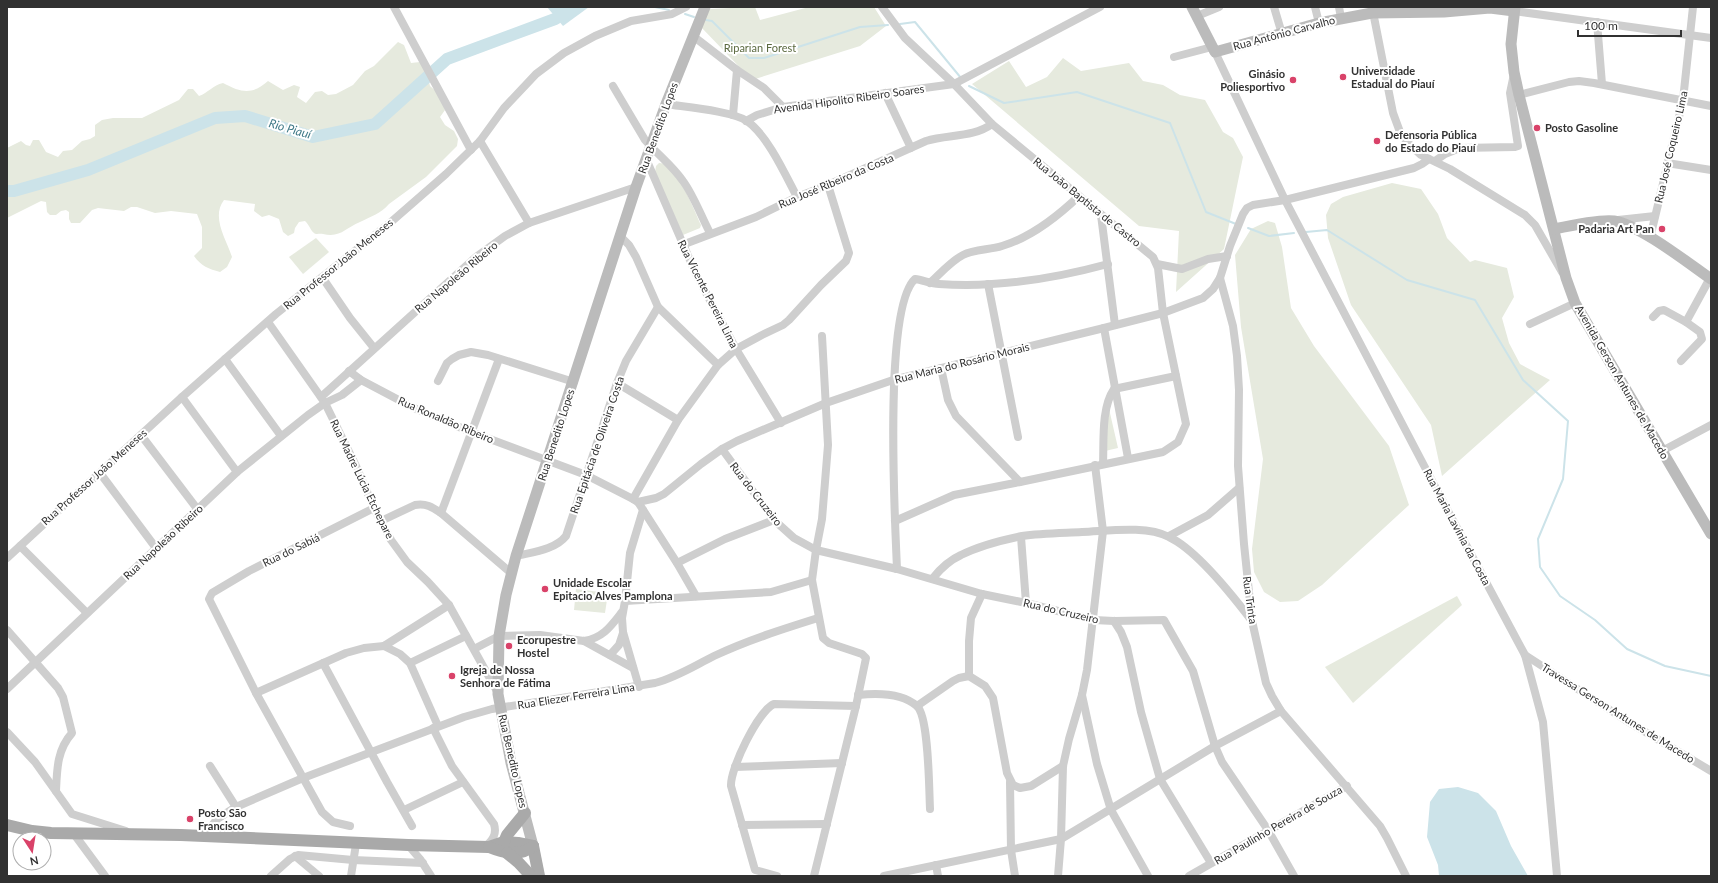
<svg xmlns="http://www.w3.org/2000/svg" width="1718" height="883" font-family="Lato,sans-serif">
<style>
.green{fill:#e6eade}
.water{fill:#cce3e9}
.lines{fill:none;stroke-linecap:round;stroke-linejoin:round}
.stream{stroke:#cce3e9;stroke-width:2}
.river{stroke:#cce3e9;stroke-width:12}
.street{stroke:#cecece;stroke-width:8}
.secondary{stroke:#bbb;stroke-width:11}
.primary{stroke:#a9a9a9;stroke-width:12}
.poi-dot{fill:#d94269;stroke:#fff;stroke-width:1.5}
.labels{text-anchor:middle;stroke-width:4;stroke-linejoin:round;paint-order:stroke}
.street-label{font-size:11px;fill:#313131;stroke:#fff}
.park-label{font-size:11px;fill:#5c6a41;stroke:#fff}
.poi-label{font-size:11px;font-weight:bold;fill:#313131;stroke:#fff;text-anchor:start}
.water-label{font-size:12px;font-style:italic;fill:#417a88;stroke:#fff}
</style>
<rect width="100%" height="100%" fill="#fff"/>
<!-- green -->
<g class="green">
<polygon points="752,7 755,7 760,20 809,7 874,7 886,26 860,46 752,80 700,26 709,9"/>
<path d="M398 42 404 45 411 63 420 62 427 74 430 86 439 94 445 110 440 117 445 125 454 131 458 139 457 146 426 177 389 204C380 214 372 216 360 222 345 228 341 238 323 234 320 233 316 235 314 233 311 231 310 226 305 221L299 222 295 228 294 233 288 236 283 232 279 219 269 215 262 217 254 211 255 204 224 200C211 217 226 239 232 257L227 267 220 272C209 269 201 266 194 256L202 248V227L197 214 171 211 155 213 137 207H131L124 211 98 208 92 210 80 223H71L69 219V212L66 210 61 211 56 215H50L47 212 46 202 41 201 7 218V148L21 141 26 145 30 146 33 140H39L46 152 58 157 63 151 72 150 82 141 90 139 95 136V125L102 120 113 118H142L179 100 188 89H193L199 96C208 93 213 85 223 83 242 93 252 95 268 81L283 90 294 85 300 87 297 97 306 103 315 92 322 91 328 95 336 94 353 85 365 71 374 66Z"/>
<polygon points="1063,58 1081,71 1129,63 1143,81 1163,85 1180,95 1205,100 1223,132 1233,138 1243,157 1224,249 1176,292 1179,231 1139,226 972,84 1009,61 1026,87 1047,77"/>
<path d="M659 163C676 162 695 212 701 225L700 228 683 235 655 172 656 166Z"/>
<polygon points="1392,183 1421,189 1438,214 1447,238 1470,262 1475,260 1507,268 1514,297 1502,318 1509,343 1520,364 1550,380 1442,476 1431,425 1351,305 1328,238 1326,215 1331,204 1343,197"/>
<polygon points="1268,221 1275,223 1282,247 1291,308 1314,346 1389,446 1409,505 1322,585 1298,601 1280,602 1264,592 1254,572 1252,549 1263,459 1241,327 1235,255 1251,229"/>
<polygon points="316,238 329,252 303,274 289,257"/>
<polygon points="1107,400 1118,448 1105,451"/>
<polygon points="576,589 608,593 605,613 574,610"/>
<polygon points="1457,596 1462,605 1353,703 1325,667"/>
</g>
<!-- water -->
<g class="water">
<polygon points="547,7 589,7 563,26"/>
<polygon points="1458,787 1478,793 1496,811 1511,846 1528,876 1439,876 1438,865 1427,837 1430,802 1439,789"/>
</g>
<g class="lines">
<!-- stream -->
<g class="stream">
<polyline points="655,7 669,10"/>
<polyline points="685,14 694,17"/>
<polyline points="706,20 712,21 749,58 764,58 860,27 888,25"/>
<polyline points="900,24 915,22 961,78"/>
<polyline points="969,86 1004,103 1077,92 1170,123 1206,212 1236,224"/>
<polyline points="1248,228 1269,236 1294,233"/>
<polyline points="1306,232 1327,230 1407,280 1475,300 1523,380 1568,421 1563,479 1538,539 1540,567 1560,596 1595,620 1627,649 1665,666 1711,676"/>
</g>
<!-- river -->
<polyline class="river" points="7,191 14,191 88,170 215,118 245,116 313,137 375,124 447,59 555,19 575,7"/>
<!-- street -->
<g class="street">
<polyline points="394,7 471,150"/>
<polyline points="882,7 905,38 954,84 992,124 1153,257 1158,268 1163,313 1186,424 1178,442 1163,452 1020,482 954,495 895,521"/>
<polyline points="1274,7 1282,34"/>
<polyline points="1315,7 1319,23"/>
<polyline points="1339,7 1341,18"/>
<polyline points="1372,7 1393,113 1400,132 1407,142 1421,155 1450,169 1525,215 1535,225 1562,272"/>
<polyline points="1514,11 1711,38"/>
<polyline points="1197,16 1219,7"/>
<polyline points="1597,22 1602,84"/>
<polyline points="693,36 737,70 733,115"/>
<polyline points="1215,52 1285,200 1441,498 1525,655 1543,722 1557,876"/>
<polyline points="1174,57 1212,47"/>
<polyline points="737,70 764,88 783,107"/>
<path d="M613 86 645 140C657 154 672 165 683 181 694 196 701 216 710 233"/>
<polyline points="885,93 911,148"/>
<polyline points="1519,95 1569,82 1579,81 1594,83 1711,106"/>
<path d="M666 104C685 107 732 111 747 121 768 136 785 174 797 197"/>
<polyline points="746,121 757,115 783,107 954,84 1100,7"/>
<polyline points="480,141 529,223"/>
<polyline points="647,161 696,274 736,349 781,423"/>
<polyline points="1435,161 1445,154 1460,148 1515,147 1518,146 1510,93 1514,74"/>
<polyline points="1667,163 1711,170"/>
<polyline points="1101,215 1115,325"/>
<polyline points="1618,220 1655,216"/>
<polyline points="620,236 629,245 636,257 658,307 718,365"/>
<polyline points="1650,238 1683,100 1693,7"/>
<path d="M682 245 756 217 797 197 828 185 926 141C948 134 973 138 992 124"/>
<polyline points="1157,264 1182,269 1208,259 1227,256"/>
<polyline points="322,277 350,318 374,348"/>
<polyline points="1220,278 1233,326 1237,356 1239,390 1238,466 1244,544 1252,621 1266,683 1272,696 1281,711 1380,826 1387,838 1406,876"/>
<path d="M930 283C940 274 951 261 963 255 975 249 990 250 1002 246 1032 237 1057 217 1079 196"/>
<polyline points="988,284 1018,437"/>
<polyline points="1653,317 1659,311 1664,310 1686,322"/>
<polyline points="268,322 325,403 356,466 374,508 391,540 407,562 428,582 449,605 498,693"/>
<polyline points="1530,324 1575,303"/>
<polyline points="1104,328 1128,458"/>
<polyline points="822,336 828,445 822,519 816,550 812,580 823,638 829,643 862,654 866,658 856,706"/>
<polyline points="225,359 281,436"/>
<polyline points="1681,361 1702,339 1700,332 1686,322 1710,278"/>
<polyline points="941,368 948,400 956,416 1020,482"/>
<polyline points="349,371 361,380 414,408 471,432 586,475 633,499 638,502 677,563 696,596"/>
<polyline points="438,381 447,363 452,359 459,355 471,352 488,355 574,382"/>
<polyline points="617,383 678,420"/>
<polyline points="182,397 237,472"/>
<polyline points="321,397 476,257 505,236 529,223 636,187"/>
<polyline points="141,435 198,510"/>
<polyline points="722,449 774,520 794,538 816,550 897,569 982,594 1026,603 1094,620 1114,621 1164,620 1193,671 1215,746 1222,762 1268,830 1294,876"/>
<polyline points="1662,451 1711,425"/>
<path d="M1103 464C1104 441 1101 408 1114 389L1176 376"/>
<polyline points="100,473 156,548"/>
<polyline points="633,499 678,420 718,365 736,349 762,335 783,325 789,320 821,285 846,261 849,253 828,185"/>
<polyline points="638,502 656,498 664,494 701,464 722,449 737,441 826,403 893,380 1104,328 1163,313 1203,298 1213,289 1220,278 1230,246 1243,214 1247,208 1253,205 1285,200 1414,168 1422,164 1429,159"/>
<polyline points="441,513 499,359"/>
<path d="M381 521 415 505C426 503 432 507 441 513L511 573"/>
<polyline points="1169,536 1208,515 1239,488"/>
<polyline points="1021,537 1026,603"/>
<polyline points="20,546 87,613"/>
<path d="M516 556C532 552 555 550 566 536L617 383 626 361 658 307"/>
<polyline points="7,558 182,397 276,314 391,222 446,174 480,141 504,108 536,74 564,53 595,36 631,21 672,14 686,7"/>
<polyline points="677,563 725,539 774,520"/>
<path d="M897 569C895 520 883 308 915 279 923 280 931 284 939 284 995 288 1053 279 1108 264"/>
<path d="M933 578C941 568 950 560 961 555 979 546 1002 540 1022 536 1041 533 1062 533 1082 532 1108 531 1146 525 1169 537 1197 550 1233 596 1252 621"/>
<polyline points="625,601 771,592 812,580"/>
<polyline points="1114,621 1121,632 1127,647 1141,712 1160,779 1211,863"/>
<path d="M7 630 58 688 63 697 72 733C57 750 57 769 56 791"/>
<polyline points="584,641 633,668"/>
<polyline points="384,646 400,654 410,663 438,726"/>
<path d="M474 649 499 636 540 635 584 641C603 638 611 626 622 612"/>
<polyline points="610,655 619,645 623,633"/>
<polyline points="1525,655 1627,721 1711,771"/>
<polyline points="323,663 387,782 412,826"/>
<polyline points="410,663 466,636"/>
<polyline points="969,676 969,641 971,618 982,594"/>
<polyline points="639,687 623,632 622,618 625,601 630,553 643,510"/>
<polyline points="7,689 237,472 308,415 325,403 342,395 361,380"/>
<polyline points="256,693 346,653 364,648 384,646 449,605"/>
<path d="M858 695C876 693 902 693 917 706 929 717 929 790 930 809"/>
<polyline points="1082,695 1097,764 1111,810 1148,876"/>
<polyline points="917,706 953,681 959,678 969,676 985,686 993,698 1007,773 1013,785 1020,788 1031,786 1063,766"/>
<path d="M433 728 452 766 494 824C497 834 493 840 485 847"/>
<polyline points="7,732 35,762 72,814 126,831"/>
<polyline points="210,766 236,807"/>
<polyline points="735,767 842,763"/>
<polyline points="1010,782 1011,850 1015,876"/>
<polyline points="404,810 463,782"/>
<polyline points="742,825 827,824"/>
<polyline points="350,826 333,822 322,812 256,693 209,599 212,593 249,571 374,508"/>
<polyline points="74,834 105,876"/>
<path d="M209 837 211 827 217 819 236 807 303 778 464 717 492 709 655 683C677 677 694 666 714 656 748 640 783 629 818 618"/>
<polyline points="408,845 420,859 431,876"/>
<polyline points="295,856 319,876"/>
<polyline points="936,865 938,876"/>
<polyline points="271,876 290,859 298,855 353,860 423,863"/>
<polyline points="351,876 356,844"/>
<path d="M777 876 755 870 731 786C730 769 758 711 774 704L856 706 814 876"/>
<polyline points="884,876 1061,839 1063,766 1069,739 1082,695 1087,670 1103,531 1095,465"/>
<polyline points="1058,876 1061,839 1215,746 1281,711"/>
<polyline points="1189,876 1347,786"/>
</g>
<!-- secondary -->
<g class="secondary">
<polyline points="1192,7 1215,52 1319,23 1372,13 1444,12 1490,8 1514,11"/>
<polyline points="1515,7 1511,44 1514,72 1519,95 1566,278 1575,303 1711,534"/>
<path d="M1554 229C1568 226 1601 219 1614 221 1640 225 1688 263 1711 279"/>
<polyline points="533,846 511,763 498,694 499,636 506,595 516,556 636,187 666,104 705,7"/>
</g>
<!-- primary -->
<g class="primary">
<polyline points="7,825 32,831 51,833 181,835 408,845 489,847 504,842 518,843 533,846"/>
<polyline points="504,842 507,835 525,813"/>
<polyline points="533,846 539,876"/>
<path d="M489 847C504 853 520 857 533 846"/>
<polyline points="507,853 518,862 531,876"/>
</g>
</g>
<!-- markers -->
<g class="poi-dot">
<circle cx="1343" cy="77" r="4"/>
<circle cx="1293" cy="80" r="4"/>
<circle cx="1537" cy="128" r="4"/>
<circle cx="1377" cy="141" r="4"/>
<circle cx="1662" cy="229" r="4"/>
<circle cx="545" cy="589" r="4"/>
<circle cx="509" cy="646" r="4"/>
<circle cx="452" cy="676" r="4"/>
<circle cx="190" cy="819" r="4"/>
</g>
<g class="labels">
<!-- street labels -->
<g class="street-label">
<text transform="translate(1284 33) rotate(-15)" y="4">Rua Antônio Carvalho</text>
<text transform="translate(849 99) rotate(-8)" y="4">Avenida Hipolito Ribeiro Soares</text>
<text transform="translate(658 128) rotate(-70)" y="4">Rua Benedito Lopes</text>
<text transform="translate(1671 147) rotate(-77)" y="4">Rua José Coqueiro Lima</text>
<text transform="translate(836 181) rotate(-23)" y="4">Rua José Ribeiro da Costa</text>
<text transform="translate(1087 202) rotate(39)" y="4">Rua João Baptista de Castro</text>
<text transform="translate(338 264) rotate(-39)" y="4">Rua Professor João Meneses</text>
<text transform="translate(456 277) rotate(-40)" y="4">Rua Napoleão Ribeiro</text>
<text transform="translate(708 294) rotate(63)" y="4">Rua Vicente Pereira Lima</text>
<text transform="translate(962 363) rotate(-14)" y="4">Rua Maria do Rosário Morais</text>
<text transform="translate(1622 382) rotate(60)" y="4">Avenida Gerson Antunes de Macedo</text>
<text transform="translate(446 420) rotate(23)" y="4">Rua Ronaldão Ribeiro</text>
<text transform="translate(556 435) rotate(-72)" y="4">Rua Benedito Lopes</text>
<text transform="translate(597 445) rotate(-71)" y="4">Rua Epitácia de Oliveira Costa</text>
<text transform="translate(94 477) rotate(-42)" y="4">Rua Professor João Meneses</text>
<text transform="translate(362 479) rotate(64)" y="4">Rua Madre Lúcia Etchepare</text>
<text transform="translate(756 494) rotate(52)" y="4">Rua do Cruzeiro</text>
<text transform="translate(1457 527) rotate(62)" y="4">Rua Maria Lavínia da Costa</text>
<text transform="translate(163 542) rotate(-43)" y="4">Rua Napoleão Ribeiro</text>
<text transform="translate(291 550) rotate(-26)" y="4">Rua do Sabiá</text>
<text transform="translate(1250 600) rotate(82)" y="4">Rua Trinta</text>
<text transform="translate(1061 611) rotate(13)" y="4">Rua do Cruzeiro</text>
<text transform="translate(576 696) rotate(-9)" y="4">Rua Eliezer Ferreira Lima</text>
<text transform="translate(1618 713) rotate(32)" y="4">Travessa Gerson Antunes de Macedo</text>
<text transform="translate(513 761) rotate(77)" y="4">Rua Benedito Lopes</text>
<text transform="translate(1278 825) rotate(-30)" y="4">Rua Paulinho Pereira de Souza</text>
</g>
<!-- park labels -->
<g class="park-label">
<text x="760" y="52">Riparian Forest</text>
</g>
<!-- poi labels -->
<g class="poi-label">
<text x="1351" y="75">Universidade<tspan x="1351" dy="13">Estadual do Piauí</tspan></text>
<text x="1285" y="78" text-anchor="end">Ginásio<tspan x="1285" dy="13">Poliesportivo</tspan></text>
<text x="1545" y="132">Posto Gasoline</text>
<text x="1385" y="139">Defensoria Pública<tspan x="1385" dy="13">do Estado do Piauí</tspan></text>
<text x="1654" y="233" text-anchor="end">Padaria Art Pan</text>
<text x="553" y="587">Unidade Escolar<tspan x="553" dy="13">Epitacio Alves Pamplona</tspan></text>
<text x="517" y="644">Ecorupestre<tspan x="517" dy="13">Hostel</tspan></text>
<text x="460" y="674">Igreja de Nossa<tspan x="460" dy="13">Senhora de Fátima</tspan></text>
<text x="198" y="817">Posto São<tspan x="198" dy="13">Francisco</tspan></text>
</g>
<!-- water labels -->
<g class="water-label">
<text transform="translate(290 129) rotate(16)" y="4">Rio Piauí</text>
</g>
</g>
<!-- border -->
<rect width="1718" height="883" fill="none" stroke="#313131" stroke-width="16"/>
<!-- north arrow -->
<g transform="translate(32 851) rotate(168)"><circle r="19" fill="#ffffff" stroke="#adadad"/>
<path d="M0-3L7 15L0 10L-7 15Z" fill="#d94269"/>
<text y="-6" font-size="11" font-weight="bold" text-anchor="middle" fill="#313131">N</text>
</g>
<!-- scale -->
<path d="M1578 30v6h103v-6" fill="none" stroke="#313131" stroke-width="2"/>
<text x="1584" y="30" font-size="12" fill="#313131" stroke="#ffffff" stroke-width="3" paint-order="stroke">100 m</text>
</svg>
